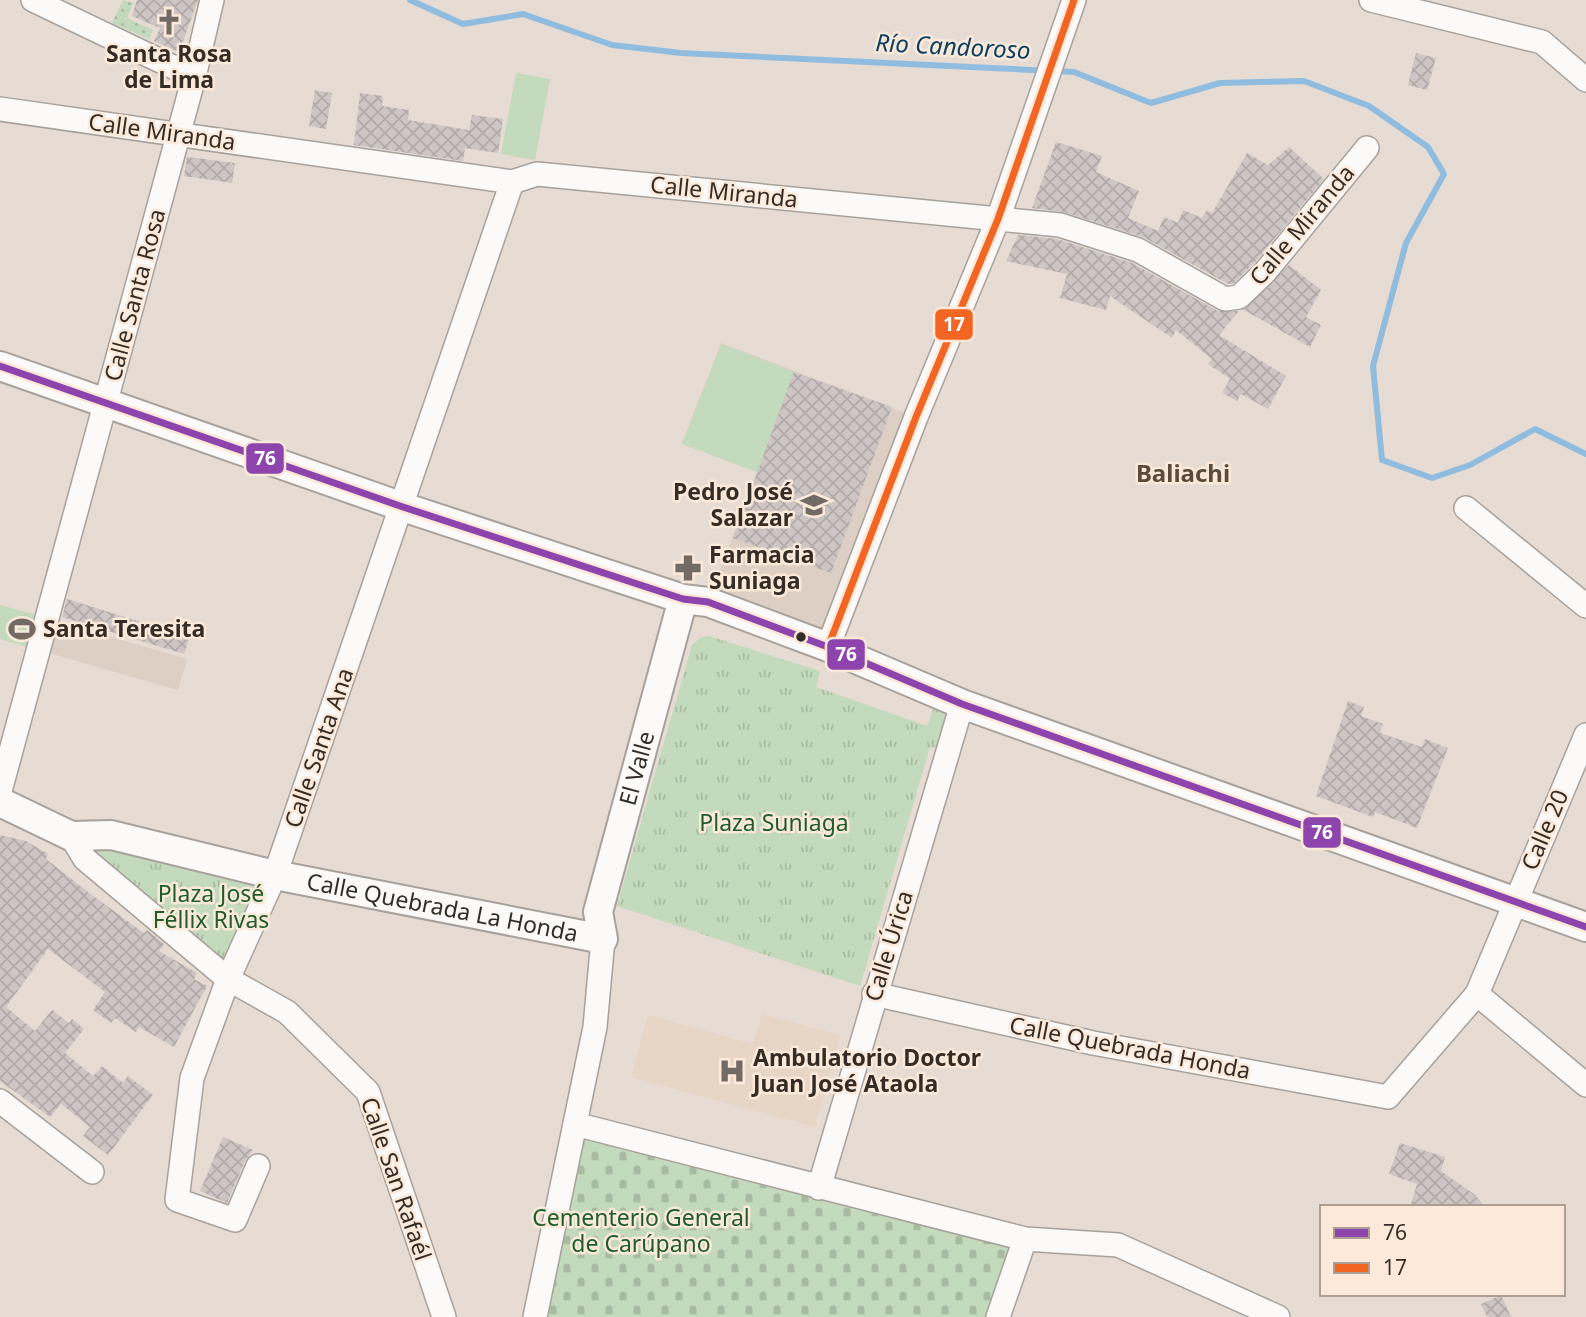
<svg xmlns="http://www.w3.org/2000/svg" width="1586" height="1317" font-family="'Noto Sans',sans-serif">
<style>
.education{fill:#ddcfc3}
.built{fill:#e7d5c6}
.grass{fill:#c3dabc}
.cemetery{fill:url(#cemetery-stones)}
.park{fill:url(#park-tufts)}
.garden{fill:url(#garden-dots)}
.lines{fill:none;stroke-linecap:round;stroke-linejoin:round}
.stream{stroke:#90bddf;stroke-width:6}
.building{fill:url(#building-cross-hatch)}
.minor-casing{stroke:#a8a19b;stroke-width:26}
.major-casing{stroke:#a8a19b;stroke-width:32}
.minor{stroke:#fbfaf9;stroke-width:23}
.major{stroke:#fbfaf9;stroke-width:28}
.bus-1-casing{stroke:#fce9d9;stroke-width:12}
.bus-2-casing{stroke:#fce9d9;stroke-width:12}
.bus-1{stroke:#8e44ad;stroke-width:7}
.bus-2{stroke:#f26522;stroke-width:7}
.bus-dot{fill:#342d27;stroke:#fce9d9;stroke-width:2.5}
.labels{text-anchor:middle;stroke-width:5;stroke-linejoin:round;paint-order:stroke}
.poi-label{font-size:23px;font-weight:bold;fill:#342d27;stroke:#fce9d9;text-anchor:start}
.street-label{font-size:23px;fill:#342d27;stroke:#fce9d9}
.park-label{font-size:23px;fill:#1d5f2a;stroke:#fce9d9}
.water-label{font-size:24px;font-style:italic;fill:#094163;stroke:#fce9d9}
.neighbourhood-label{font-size:24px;font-weight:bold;fill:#5a4b3e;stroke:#fce9d9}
.line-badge{stroke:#fce9d9;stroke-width:2.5}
.badge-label{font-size:19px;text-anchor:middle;font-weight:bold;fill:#fff}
</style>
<defs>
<pattern id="cemetery-stones" width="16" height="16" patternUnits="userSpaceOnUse" patternTransform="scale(1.75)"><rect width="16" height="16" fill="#c3dabc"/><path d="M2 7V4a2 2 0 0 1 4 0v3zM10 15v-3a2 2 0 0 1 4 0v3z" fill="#a8bba2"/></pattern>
<pattern id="park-tufts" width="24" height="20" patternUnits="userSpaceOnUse" patternTransform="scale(1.75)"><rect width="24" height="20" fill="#c3dabc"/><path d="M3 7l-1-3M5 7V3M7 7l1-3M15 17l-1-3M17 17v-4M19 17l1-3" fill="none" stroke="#a8bba2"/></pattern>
<pattern id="garden-dots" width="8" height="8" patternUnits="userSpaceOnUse" patternTransform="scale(1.75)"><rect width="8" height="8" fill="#c3dabc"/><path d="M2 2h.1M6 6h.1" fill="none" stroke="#a8bba2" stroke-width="1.8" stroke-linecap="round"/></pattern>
<pattern id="building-cross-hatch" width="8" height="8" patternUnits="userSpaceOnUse" patternTransform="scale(1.75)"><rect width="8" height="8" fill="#cdc6c5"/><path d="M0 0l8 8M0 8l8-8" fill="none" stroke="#b1aaa9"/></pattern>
</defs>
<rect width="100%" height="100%" fill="#e6dcd4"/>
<!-- education -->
<g class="education">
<polygon points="721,343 916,417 828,647 708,602 757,472 682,444"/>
<polygon points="0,605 187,659 178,690 0,639"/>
</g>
<!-- built -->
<polygon class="built" points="762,1014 840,1035 815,1127 631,1077 648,1015 753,1044"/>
<!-- grass -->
<g class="grass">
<polygon points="516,73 550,79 535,160 501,154"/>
<polygon points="721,344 794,372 757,472 682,444"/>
<polygon points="0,605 47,618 39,650 0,639"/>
</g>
<!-- cemetery -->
<polygon class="cemetery" points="575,1124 1025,1239 998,1317 535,1317"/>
<!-- park -->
<g class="park">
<polygon points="709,636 820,671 816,687 927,726 934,707 955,714 945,750 930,747 860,986 617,906 692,645 700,638"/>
<polygon points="83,841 266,882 226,969"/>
</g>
<!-- garden -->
<polygon class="garden" points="123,0 133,3 127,18 153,30 149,39 112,23"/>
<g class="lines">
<!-- stream -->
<polyline class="stream" points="410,0 463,24 523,14 612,45 681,53 1074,72 1151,103 1220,83 1304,81 1369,106 1428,147 1444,174 1406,243 1373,366 1382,460 1432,478 1470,465 1535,429 1586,454"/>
</g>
<!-- building -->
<g class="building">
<polygon points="137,0 198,0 179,52 154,41 160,28 132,16"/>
<polygon points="1416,53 1436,58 1427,90 1408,85"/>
<polygon points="315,90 332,93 326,129 309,126"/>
<polygon points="360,93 383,96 382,106 409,110 408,120 469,130 472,115 503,119 498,153 465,148 463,161 354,145"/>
<polygon points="1056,142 1102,156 1096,172 1139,191 1128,218 1158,231 1164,217 1178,223 1183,210 1202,218 1207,210 1212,213 1247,153 1268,165 1289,147 1324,179 1255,262 1233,284 1228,284 1143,237 1064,212 1032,208"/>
<polygon points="187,157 235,163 232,183 184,176"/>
<polygon points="1018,235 1057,239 1132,263 1218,311 1239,311 1219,335 1286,376 1268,409 1241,394 1237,401 1222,393 1230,379 1208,364 1212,359 1176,330 1172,338 1110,296 1106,310 1060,298 1067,274 1006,261"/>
<polygon points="1289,265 1321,290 1306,317 1321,325 1310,347 1244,310"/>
<polygon points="794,372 892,407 831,573 733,538"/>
<polygon points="67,599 190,637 184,654 62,617"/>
<polygon points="1348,701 1364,707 1361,716 1383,724 1380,733 1422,747 1425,739 1448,748 1417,828 1375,812 1373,817 1316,796"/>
<polygon points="0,835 26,841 48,854 46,859 92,895 144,933 147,930 151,933 164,944 159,951 197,973 194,979 207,986 174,1047 139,1027 136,1032 115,1018 111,1023 93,1010 105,992 48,949 6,1007 35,1031 52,1010 69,1023 72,1019 84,1029 65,1053 93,1076 102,1066 123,1083 128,1076 153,1095 108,1155 83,1136 90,1127 61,1104 50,1117 0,1081"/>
<polygon points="223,1137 253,1150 245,1161 227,1203 200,1191"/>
<polygon points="1400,1143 1445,1157 1441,1171 1474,1194 1485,1207 1410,1207 1417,1184 1389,1174"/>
<polygon points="1501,1295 1511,1317 1487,1317 1481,1304"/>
</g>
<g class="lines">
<!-- minor casing -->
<g class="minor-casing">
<g id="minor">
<polyline points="33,0 194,77"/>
<polyline points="1371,0 1542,42 1586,80"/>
<polyline points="0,109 512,182 537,174 1060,225 1138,250 1225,299 1239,297 1265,272 1367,148"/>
<polyline points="1466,508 1586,606"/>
<polyline points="828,647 916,417 998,219 1074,0"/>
<polyline points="0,791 194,77 212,0"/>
<polyline points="71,836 85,859 228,979 287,1012 368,1092 444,1317"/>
<polyline points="874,994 1093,1043 1388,1097 1477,994 1586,735"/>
<polyline points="1477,994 1586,1085"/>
<polyline points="0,1101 92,1172"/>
<polyline points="575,1124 1025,1239 1118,1245 1278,1317"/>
<polyline points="258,1166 235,1220 177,1200 192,1078 228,979 275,875 512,182"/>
<polyline points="819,1188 962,704"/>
<polyline points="535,1317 595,1027 603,939"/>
<polyline points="998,1317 1025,1239"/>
</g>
</g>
<!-- major casing -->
<g class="major-casing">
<g id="major">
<polyline points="0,366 403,507 683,599 708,602 828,647 962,704 1586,927"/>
<path id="s1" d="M0 802 71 836 111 835 275 875 603 939 598 912 683 599"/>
</g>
</g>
<!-- minor -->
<use href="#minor" class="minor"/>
<!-- major -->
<use href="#major" class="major"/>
<!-- bus-1 casing -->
<g class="bus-1-casing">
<polyline id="bus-1" points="0,366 403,507 683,599 708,602 828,647 962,704 1586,927"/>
</g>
<!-- bus-2 casing -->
<g class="bus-2-casing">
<polyline id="bus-2" points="828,647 916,417 998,219 1074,0"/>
</g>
<!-- bus-1 -->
<use href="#bus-1" class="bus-1"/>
<!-- bus-2 -->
<use href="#bus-2" class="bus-2"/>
</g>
<!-- icons -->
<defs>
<g id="church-bare" transform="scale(2.1)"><path d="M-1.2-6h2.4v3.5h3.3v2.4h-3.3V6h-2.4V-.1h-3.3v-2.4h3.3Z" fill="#726a64" stroke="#fce9d9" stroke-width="2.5" paint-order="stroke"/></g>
<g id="school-bare" transform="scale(2.1)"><path d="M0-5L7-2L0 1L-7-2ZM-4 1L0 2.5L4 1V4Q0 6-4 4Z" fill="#726a64" stroke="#fce9d9" stroke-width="2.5" paint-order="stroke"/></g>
<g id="pharmacy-bare" transform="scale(2.1)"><path d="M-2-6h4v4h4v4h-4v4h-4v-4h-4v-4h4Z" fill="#726a64" stroke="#fce9d9" stroke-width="2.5" paint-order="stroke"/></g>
<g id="stadium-bare" transform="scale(2.1)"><path d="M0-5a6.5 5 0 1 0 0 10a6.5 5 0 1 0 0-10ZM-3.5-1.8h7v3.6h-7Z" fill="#726a64" stroke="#fce9d9" stroke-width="2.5" paint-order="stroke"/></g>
<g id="hospital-bare" transform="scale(2.1)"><path d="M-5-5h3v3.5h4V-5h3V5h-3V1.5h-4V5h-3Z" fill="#726a64" stroke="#fce9d9" stroke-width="2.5" paint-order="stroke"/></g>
</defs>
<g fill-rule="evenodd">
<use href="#church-bare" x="169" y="22"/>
<use href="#school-bare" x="814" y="505"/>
<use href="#pharmacy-bare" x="688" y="568"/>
<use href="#stadium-bare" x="22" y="629"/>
<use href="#hospital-bare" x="732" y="1071"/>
</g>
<!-- markers -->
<circle class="bus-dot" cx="801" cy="637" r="6"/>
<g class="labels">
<!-- poi labels -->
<g class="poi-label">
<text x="169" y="62" text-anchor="middle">Santa Rosa<tspan x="169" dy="26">de Lima</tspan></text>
<text x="793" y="500" text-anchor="end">Pedro José<tspan x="793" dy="26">Salazar</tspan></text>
<text x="709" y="563">Farmacia<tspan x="709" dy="26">Suniaga</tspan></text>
<text x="43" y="637">Santa Teresita</text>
<text x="753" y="1066">Ambulatorio Doctor<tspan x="753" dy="26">Juan José Ataola</tspan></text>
</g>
<!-- street labels -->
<g class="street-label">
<text transform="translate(162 132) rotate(8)" y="8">Calle Miranda</text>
<text transform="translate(724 192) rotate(6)" y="8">Calle Miranda</text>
<text transform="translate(1302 225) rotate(-50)" y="8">Calle Miranda</text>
<text transform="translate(135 295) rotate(-75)" y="8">Calle Santa Rosa</text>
<text transform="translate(319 748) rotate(-71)" y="8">Calle Santa Ana</text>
<text dy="8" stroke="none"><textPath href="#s1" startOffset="798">El Valle</textPath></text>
<text transform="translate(1545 830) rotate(-67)" y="8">Calle 20</text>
<text dy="8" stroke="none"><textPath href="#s1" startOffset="458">Calle Quebrada La Honda</textPath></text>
<text transform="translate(889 946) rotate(-73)" y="8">Calle Úrica</text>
<text transform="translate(1130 1048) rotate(11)" y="8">Calle Quebrada Honda</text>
<text transform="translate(396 1179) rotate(71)" y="8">Calle San Rafaél</text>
</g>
<!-- park labels -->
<g class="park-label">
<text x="774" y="831">Plaza Suniaga</text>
<text x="211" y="902">Plaza José<tspan x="211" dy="26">Féllix Rivas</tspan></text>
<text x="641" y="1226">Cementerio General<tspan x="641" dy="26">de Carúpano</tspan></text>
</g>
<!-- water labels -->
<g class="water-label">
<text transform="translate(953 47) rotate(3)" y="8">Río Candoroso</text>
</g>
<!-- neighbourhood labels -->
<g class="neighbourhood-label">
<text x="1183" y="482">Baliachi</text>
</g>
</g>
<g class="line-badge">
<rect x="934" y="308" width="40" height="33" rx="7" fill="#f26522"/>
<rect x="245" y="442" width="40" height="33" rx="7" fill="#8e44ad"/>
<rect x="826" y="638" width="40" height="33" rx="7" fill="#8e44ad"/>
<rect x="1302" y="816" width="40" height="33" rx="7" fill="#8e44ad"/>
</g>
<g class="badge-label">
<text x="954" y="331">17</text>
<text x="265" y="465">76</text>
<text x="846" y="661">76</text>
<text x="1322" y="839">76</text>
</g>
<!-- legend -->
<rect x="1320" y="1205" width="245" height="91" fill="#fce9d9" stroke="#ac9e92" stroke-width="2"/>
<rect x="1334" y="1228" width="35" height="10" fill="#8e44ad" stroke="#ac9e92" stroke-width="2"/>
<text x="1383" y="1240" font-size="21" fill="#342d27">76</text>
<rect x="1334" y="1263" width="35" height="10" fill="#f26522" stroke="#ac9e92" stroke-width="2"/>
<text x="1383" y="1275" font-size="21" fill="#342d27">17</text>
</svg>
